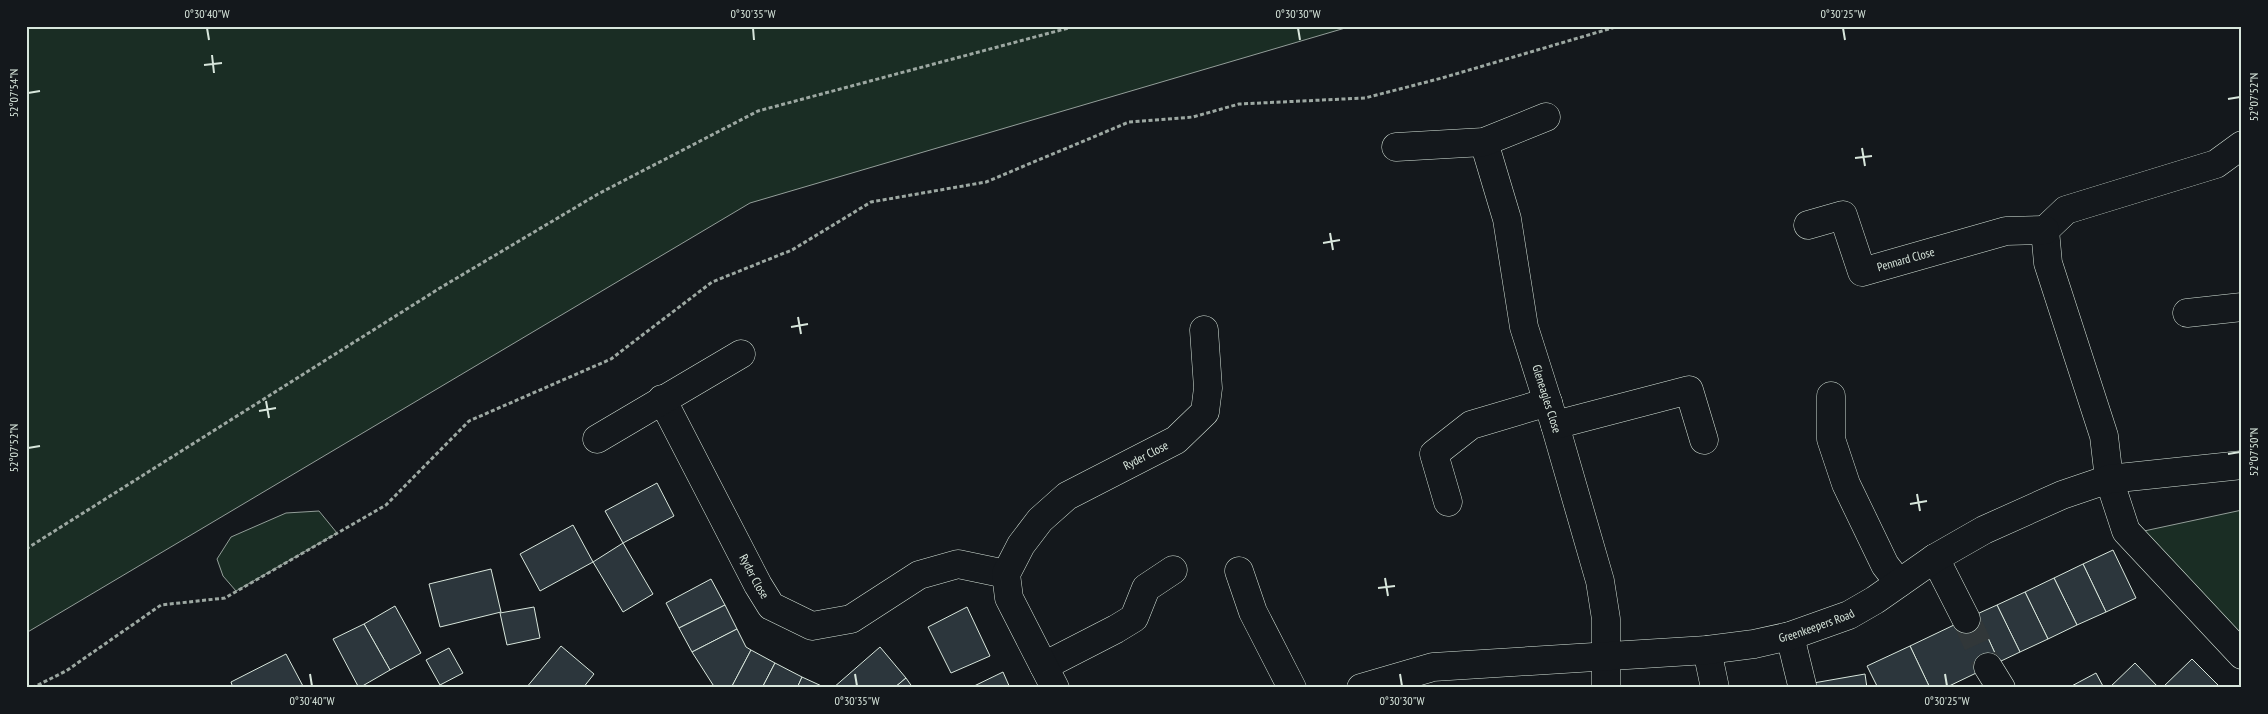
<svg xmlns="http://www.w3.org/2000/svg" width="2268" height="714" font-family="'PT Sans Narrow',sans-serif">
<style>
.green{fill:#1a2d24;stroke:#939e99}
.building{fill:#2c363c;stroke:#d8e6dc}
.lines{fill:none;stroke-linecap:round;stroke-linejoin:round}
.minor-tunnel{stroke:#313739;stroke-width:28;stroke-dasharray:28 14;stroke-linecap:butt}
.minor-casing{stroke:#d8e6dc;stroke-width:29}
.path{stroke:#9da8a2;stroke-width:3;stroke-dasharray:4 2.5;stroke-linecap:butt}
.minor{stroke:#14181c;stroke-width:28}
.ticks{fill:none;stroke:#d8e6dc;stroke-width:2}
.labels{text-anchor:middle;stroke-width:4;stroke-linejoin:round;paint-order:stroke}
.street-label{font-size:12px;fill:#d8e6dc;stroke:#14181c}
.neatline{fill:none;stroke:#d8e6dc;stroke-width:2}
.ticks-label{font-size:12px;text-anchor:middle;fill:#d8e6dc}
</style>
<rect width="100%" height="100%" fill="#14181c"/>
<!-- green -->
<g class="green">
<polygon points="26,26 1352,26 750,203 26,633"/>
<polygon points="2242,510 2242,641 2144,531"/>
<polygon points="319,511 337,533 236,591 223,576 217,559 231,537 286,513"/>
</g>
<!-- building -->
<g class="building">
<polygon points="657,483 674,516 623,543 605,511"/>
<polygon points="573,525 593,562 540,591 520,554"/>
<polygon points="623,543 653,594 623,612 593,562"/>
<polygon points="2113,550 2136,598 2106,612 2083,564"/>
<polygon points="2083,564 2106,612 2077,625 2054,578"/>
<polygon points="491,569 501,612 440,627 429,584"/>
<polygon points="2054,578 2077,625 2048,639 2025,592"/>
<polygon points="711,579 725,605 679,628 666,603"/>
<polygon points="2025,592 2048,639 2020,652 1997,605"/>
<polygon points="725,605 737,629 692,652 679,628"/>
<polygon points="1997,605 2020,652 1999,662 1977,614"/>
<polygon points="395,606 421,653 390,670 364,624"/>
<polygon points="534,607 540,638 507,645 500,613"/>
<polygon points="967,607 990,656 951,673 928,627"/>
<polygon points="1977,614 1999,662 1945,688 1930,688 1910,646"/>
<polygon points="364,624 390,670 359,688 333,639"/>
<polygon points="737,629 746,647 751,650 731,688 715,688 692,652"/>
<polygon points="561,646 594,674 583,688 526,688"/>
<polygon points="1910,646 1930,688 1878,688 1867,666"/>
<polygon points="880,647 906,678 894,688 833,688"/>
<polygon points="449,648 463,673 440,685 426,660"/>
<polygon points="751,650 775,663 762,688 731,688"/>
<polygon points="286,654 304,688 233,688 231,682"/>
<polygon points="2192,659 2221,688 2162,688"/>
<polygon points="775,663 802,677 797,688 762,688"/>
<polygon points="2135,663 2159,688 2109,688"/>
<polygon points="1003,672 1010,688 970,688"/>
<polygon points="2096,673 2104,688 2068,688"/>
<polygon points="1865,674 1867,688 1790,688 1802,685"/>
<polygon points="802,677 826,688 797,688"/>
<polygon points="906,678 913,688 894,688"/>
</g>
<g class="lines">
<!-- minor-tunnel -->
<polyline class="minor-tunnel" points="1966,619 1988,667"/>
<!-- minor casing -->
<g class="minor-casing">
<g id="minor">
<path id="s1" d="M1484 142 1507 219 1524 327 1555 425 1600 581 1606 619V688"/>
<polyline points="2242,145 2216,164 2066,210 2045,230 2048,263 2104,436 2109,479 2126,531 2242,655"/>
<polyline points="1396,147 1484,142 1546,117"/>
<path id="s2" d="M1808 225 1843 215 1862 272 2006 231 2045 230"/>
<polyline points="2187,313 2242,307"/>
<polyline points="1831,396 1831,439 1846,484 1885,565 1899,583"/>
<path id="s3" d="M662 399 758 585 771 606 812 626 851 619 919 575 958 564 1006 574"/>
<polyline points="1555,425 1689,390 1704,440"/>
<polyline points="597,439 741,354"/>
<polyline points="1448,502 1434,454 1471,425 1548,402"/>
<polyline points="1935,558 1966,619"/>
<polyline points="1239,571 1253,612 1292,688"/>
<polyline points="1790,636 1802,685"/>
<polyline points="1707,650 1715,688"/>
<polyline points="1044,666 1116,629 1134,618 1146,588 1173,570"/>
<polyline points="1988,667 2001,688"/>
<path id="s4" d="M1055 688 1009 598 1006 574 1021 545 1040 520 1067 496 1176 440 1205 412 1208 388 1204 330"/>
<path id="s5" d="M1361 688 1433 667 1707 650 1754 644 1790 636 1849 615 1875 600 1935 558 1984 530 2062 495 2109 479 2242 465"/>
</g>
</g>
<!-- path -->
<g class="path">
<polyline points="26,549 440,288 598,194 758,111 1076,26"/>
<polyline points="32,688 66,671 161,605 225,598 386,505 469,421 611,359 712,282 792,250 871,202 986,182 1129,122 1193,117 1239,104 1365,98 1442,78 1619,26"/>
</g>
<!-- minor -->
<use href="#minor" class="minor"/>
</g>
<!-- ticks -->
<path class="ticks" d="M207 28 209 40M753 28 754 40M1298 28 1300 40M1843 28 1845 40M212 55 214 73M204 65 222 63M28 93 40 91M2228 99 2240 97M1862 148 1865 166M1855 158 1872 156M1330 233 1333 250M1323 243 1340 240M798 317 801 334M791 327 808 324M266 401 269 418M259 411 276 408M28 448 40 446M2228 454 2240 452M1917 494 1920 511M1910 504 1927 501M1385 578 1388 596M1378 588 1395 586M310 674 312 686M855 674 857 686M1400 674 1402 686M1945 674 1947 686"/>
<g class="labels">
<!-- street labels -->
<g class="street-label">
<text dy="4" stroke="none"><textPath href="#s2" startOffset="142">Pennard Close</textPath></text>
<text dy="4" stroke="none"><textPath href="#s1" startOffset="265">Gleneagles Close</textPath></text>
<text dy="4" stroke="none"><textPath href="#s4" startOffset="314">Ryder Close</textPath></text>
<text dy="4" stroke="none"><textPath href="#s3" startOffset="200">Ryder Close</textPath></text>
<text dy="4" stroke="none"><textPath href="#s5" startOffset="462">Greenkeepers Road</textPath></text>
</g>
</g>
<!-- border -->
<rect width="2268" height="714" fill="none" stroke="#14181c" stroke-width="55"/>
<rect x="28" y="28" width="2212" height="658" class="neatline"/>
<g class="ticks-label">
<text x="207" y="18">0°30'40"W</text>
<text x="753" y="18">0°30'35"W</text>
<text x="1298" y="18">0°30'30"W</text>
<text x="1843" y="18">0°30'25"W</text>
<text transform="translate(14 93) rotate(-90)" y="4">52°07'54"N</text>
<text transform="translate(2254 97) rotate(-90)" y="4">52°07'52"N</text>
<text transform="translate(14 448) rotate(-90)" y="4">52°07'52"N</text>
<text transform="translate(2254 452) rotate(-90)" y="4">52°07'50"N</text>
<text x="312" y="705">0°30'40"W</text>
<text x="857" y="705">0°30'35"W</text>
<text x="1402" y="705">0°30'30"W</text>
<text x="1947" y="705">0°30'25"W</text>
</g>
</svg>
